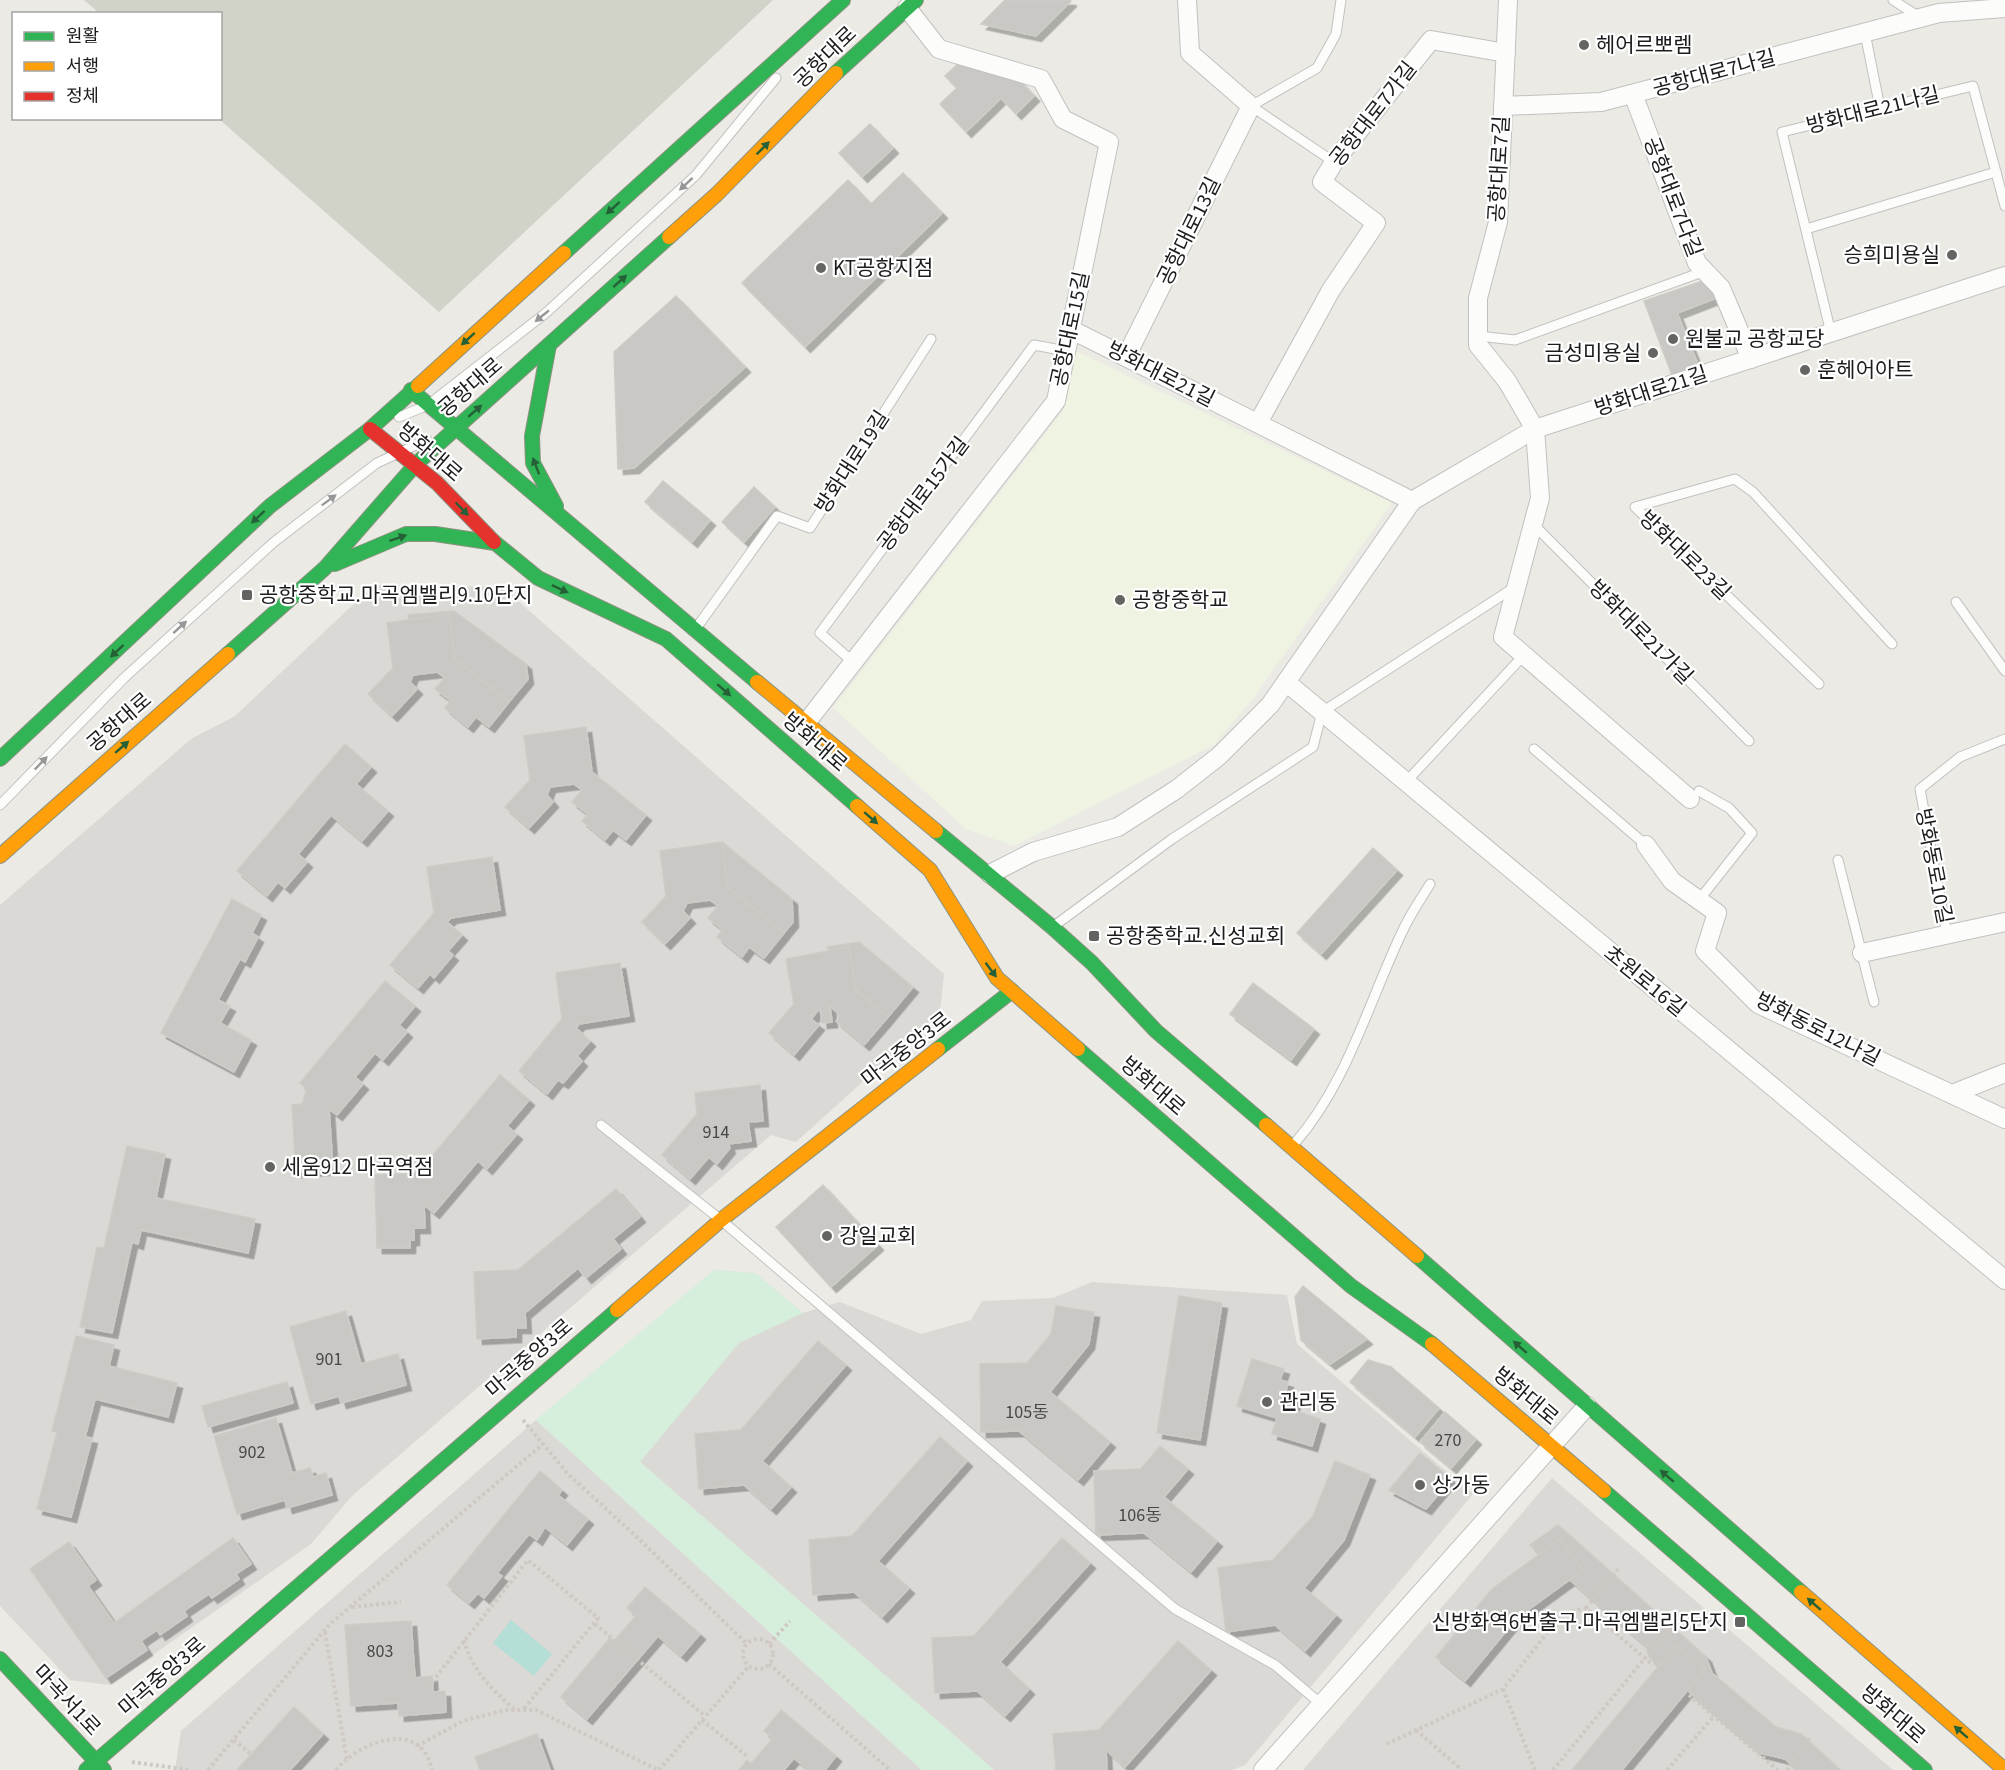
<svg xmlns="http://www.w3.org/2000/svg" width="2005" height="1770" font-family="'Source Sans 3','Noto Sans KR',sans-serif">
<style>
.residential{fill:#dad9d6}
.education{fill:#eff3e1}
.construction{fill:#d1d3c8}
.park{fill:#d6efdc}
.pitch{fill:#b5ded7}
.building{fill:#c9c8c5;stroke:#cdccc7;stroke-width:1.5;filter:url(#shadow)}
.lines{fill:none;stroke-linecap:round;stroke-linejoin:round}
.lane-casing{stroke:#c2c1bf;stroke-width:11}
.street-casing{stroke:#c2c1bf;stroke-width:20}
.fast-casing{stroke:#8c937f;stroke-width:16}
.slow-casing{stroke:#8c937f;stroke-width:16}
.jam-casing{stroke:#8c937f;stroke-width:16}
.path{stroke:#d0c9c3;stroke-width:4;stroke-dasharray:3 3;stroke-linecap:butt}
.lane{stroke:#fcfcfb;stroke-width:9}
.street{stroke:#fcfcfb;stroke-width:18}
.fast{stroke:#30b455;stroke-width:14}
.slow{stroke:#ff9f0a;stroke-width:14}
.jam{stroke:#e5322d;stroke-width:14}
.oneway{fill:#256036}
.oneway2{fill:#979797}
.poi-dot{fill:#646462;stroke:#fff;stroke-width:2}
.labels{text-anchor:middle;stroke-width:4.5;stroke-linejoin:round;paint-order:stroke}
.number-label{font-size:18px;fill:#474746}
.poi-label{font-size:21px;fill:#1c1c1c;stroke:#fff;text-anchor:start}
.street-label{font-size:21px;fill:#1c1c1c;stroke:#fff}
</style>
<defs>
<filter id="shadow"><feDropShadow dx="5.5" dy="5.5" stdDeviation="0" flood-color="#0004"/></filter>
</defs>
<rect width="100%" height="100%" fill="#ebeae5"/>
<!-- residential -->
<g class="residential">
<polygon points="374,585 502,587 944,974 940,1012 796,1142 771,1135 352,1496 311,1544 110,1685 70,1680 0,1606 0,905 191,739 235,716"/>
<polygon points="714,1270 755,1273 803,1313 840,1302 921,1334 971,1320 982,1301 1053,1298 1092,1282 1287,1295 1297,1344 1473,1494 1245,1765 1232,1770 994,1770 640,1462"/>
<polygon points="536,1420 922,1770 175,1770 181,1731"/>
<polygon points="1552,1478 1893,1770 1303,1770"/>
</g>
<!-- education -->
<polygon class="education" points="1072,349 1392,503 1254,697 1214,745 1014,846 966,829 833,708 1063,411"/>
<!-- construction -->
<polygon class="construction" points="84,0 773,0 439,312 219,119 220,14 99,13"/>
<!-- park -->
<polygon class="park" points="714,1270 755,1273 803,1313 739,1343 640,1462 994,1770 922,1770 536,1420"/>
<!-- pitch -->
<polygon class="pitch" points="511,1620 552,1654 534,1676 493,1643"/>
<!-- building -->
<g class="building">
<polygon points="1005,0 1070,0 1071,1 1036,36 981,24"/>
<polygon points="962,60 1019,80 1034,96 1016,114 1001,98 966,132 940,104 957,88 945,76"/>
<polygon points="870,124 893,148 862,177 839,153"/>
<polygon points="903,173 942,213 805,347 742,283 848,180 871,204"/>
<polygon points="1706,280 1716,298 1677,313 1698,365 1672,375 1644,301"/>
<polygon points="676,296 745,367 634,468 618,469 614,352"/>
<polygon points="663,481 710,520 692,542 645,502"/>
<polygon points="754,487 775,507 744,542 722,522"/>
<polygon points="454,611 526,664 528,679 509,702 455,659 449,614 409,620 408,615"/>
<polygon points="449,614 455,659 509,702 489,727 476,717 468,727 445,708 451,701 435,689 445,678 437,672 413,675 410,682 417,689 392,716 368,694 393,668 387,623"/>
<polygon points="586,727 592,772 646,815 626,840 613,830 605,840 582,821 588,814 572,802 582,790 574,784 550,787 547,795 553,802 529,828 505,807 530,780 524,736"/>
<polygon points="345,744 371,767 356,784 388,811 362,841 331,815 298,854 307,862 285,888 278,882 267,896 237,871"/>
<polygon points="722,842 728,887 784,933 764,958 749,947 742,957 717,937 723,930 708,918 718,906 710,900 687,903 683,911 690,918 665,944 642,922 666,896 660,851"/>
<polygon points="722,842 792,899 793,922 784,933 728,887"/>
<polygon points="1373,848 1397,870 1321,954 1297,933"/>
<polygon points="492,857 500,910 451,918 447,922 462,935 448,951 453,955 434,978 430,974 418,988 390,965 434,913 427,867"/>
<polygon points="232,899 261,915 252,933 258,937 245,962 240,959 218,1000 230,1006 220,1023 251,1040 234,1072 161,1033"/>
<polygon points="859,942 913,987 888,1017 856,990 849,947 828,950 828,947"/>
<polygon points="849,947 856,990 888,1017 864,1045 836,1021 840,1015 830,1006 832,1022 822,1023 820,1008 811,1019 819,1025 794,1055 769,1033 794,1004 786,959"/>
<polygon points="620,963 629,1016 579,1024 576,1028 590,1041 577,1056 582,1061 563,1083 558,1080 547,1094 519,1071 562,1019 556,973"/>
<polygon points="385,981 415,1006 399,1025 407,1032 383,1060 375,1053 355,1077 363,1084 337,1115 329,1109 333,1169 296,1172 292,1105 302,1104 307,1089 300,1083"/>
<polygon points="1253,983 1314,1029 1291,1060 1230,1014"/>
<polygon points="500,1075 529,1100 507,1126 517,1134 487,1169 478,1161 434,1213 424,1205 425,1228 414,1228 414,1240 410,1240 410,1248 377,1248 375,1175 418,1173"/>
<polygon points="760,1085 763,1121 748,1122 751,1141 728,1144 730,1148 717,1164 709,1157 690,1179 662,1155 697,1114 695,1093"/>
<polygon points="127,1146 165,1154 156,1198 255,1219 248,1253 141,1230 138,1244 132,1242 112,1333 80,1327 97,1247 104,1248"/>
<polygon points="823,1185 878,1245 831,1287 776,1227"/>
<polygon points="616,1189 640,1217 613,1239 621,1249 586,1278 578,1268 525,1313 526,1328 516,1328 516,1337 477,1339 474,1272 518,1270"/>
<polygon points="1303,1286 1367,1339 1330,1364 1301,1340 1295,1297"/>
<polygon points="1179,1296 1222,1303 1200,1440 1157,1433"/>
<polygon points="1056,1306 1094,1312 1089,1344 1050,1392 1110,1442 1078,1480 1019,1431 981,1432 980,1364 1027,1363 1051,1334"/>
<polygon points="346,1311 361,1364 398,1354 406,1385 341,1403 339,1396 311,1404 290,1327"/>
<polygon points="76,1336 114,1345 109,1366 177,1383 168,1417 95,1399 85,1437 92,1438 71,1517 37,1509 57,1432 52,1431"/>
<polygon points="818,1341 846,1365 762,1461 791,1487 771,1509 744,1485 699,1489 695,1434 741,1430"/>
<polygon points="1252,1359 1284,1369 1280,1380 1288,1382 1285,1395 1296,1398 1293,1410 1320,1419 1312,1446 1272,1434 1277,1418 1237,1406"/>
<polygon points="1368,1360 1391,1367 1439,1408 1415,1437 1350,1382"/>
<polygon points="287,1382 293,1403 208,1427 202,1406"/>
<polygon points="1445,1412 1476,1439 1451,1468 1420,1442"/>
<polygon points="276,1418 292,1473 310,1468 313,1477 326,1473 332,1495 287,1508 285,1500 237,1514 214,1436"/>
<polygon points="940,1437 967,1461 878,1561 909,1588 882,1617 854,1592 813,1595 809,1540 852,1536"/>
<polygon points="1160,1446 1188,1469 1164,1497 1217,1541 1191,1572 1144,1533 1096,1535 1094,1471 1141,1469"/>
<polygon points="1420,1453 1451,1479 1426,1509 1389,1490"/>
<polygon points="1335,1461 1370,1475 1344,1540 1304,1588 1336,1615 1305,1651 1275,1625 1226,1632 1218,1568 1273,1560 1313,1516"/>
<polygon points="540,1471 562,1490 558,1495 588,1519 567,1545 545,1527 537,1540 529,1534 497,1573 502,1576 484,1598 478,1593 469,1603 447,1585"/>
<polygon points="1558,1525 1706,1657 1712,1673 1776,1727 1801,1734 1840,1770 1797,1770 1785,1759 1760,1753 1649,1657 1646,1646 1530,1545"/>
<polygon points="233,1538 251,1564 236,1574 239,1579 212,1598 209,1594 184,1611 187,1616 160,1635 157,1630 141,1641 147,1650 106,1678 30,1569 69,1542 96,1580 88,1586 114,1623"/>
<polygon points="1062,1538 1090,1563 1000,1662 1029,1689 1005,1716 977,1691 935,1693 932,1638 974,1636"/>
<polygon points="1560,1539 1583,1570 1517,1618 1465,1681 1436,1657 1492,1589"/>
<polygon points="645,1587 700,1634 681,1656 658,1636 587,1719 561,1697 610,1638 614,1641 636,1616 627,1608"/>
<polygon points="411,1621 415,1678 432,1676 433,1692 445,1691 446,1712 399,1716 398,1703 351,1706 345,1625"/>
<polygon points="1178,1641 1211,1670 1125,1767 1106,1750 1107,1770 1056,1770 1053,1734 1099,1730"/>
<polygon points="1676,1645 1705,1669 1622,1770 1572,1770"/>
<polygon points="294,1707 323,1734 290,1770 237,1770"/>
<polygon points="781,1710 836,1756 825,1770 808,1770 794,1758 784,1770 739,1770 747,1760 751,1764 773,1738 764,1731"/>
<polygon points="537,1734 550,1770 480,1770 475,1757"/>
</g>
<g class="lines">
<!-- lane casing -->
<g class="lane-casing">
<g id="lane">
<polyline points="1893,0 1919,17"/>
<polyline points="1865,33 1880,108"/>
<polyline points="1334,162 1251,106 1317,68 1336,34 1341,0"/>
<polyline points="1806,229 1996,172"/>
<polyline points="1831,333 1782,132 1973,86 2005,206"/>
<polyline points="1478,336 1515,340 1705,271"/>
<polyline points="399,417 428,405 547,312 696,175 776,78"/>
<polyline points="1533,524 1749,741"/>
<polyline points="1956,602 2005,671"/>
<polyline points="697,627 777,516 810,528 931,339"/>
<polyline points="853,662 820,633 1034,345 1066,351"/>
<polyline points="1819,684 1635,507 1735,479 1753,492 1892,644"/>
<polyline points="1534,749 1646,845"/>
<polyline points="1407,781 1523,656"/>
<polyline points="1699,791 1729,808 1752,833 1699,900"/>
<polyline points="0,805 124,678 274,542 377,463 427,440"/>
<polyline points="1838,860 1874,1002"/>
<polyline points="1054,926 1172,839 1313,747 1322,712 1515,587"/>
<polyline points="1947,935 1920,789 1960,757 2005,739"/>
<polyline points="601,1125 721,1220 1175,1609 1275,1665 1321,1704"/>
<path d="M1294 1144C1348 1083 1369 1000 1404 928 1411 913 1421 899 1430 884"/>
</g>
</g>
<!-- street casing -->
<g class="street-casing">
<g id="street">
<polyline points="1508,0 1498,222 1478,298 1478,345 1507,381 1535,429 1540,498 1503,637 1690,799"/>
<polyline points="1633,94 1697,263 1721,288 1751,359"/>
<polyline points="1503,106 1601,102 1939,13 2005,8"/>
<polyline points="1070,329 1412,501"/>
<polyline points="1126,357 1251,106 1190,53 1187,0"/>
<polyline points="1258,423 1331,290 1376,223 1322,182 1334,162 1431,40 1506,53"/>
<polyline points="1286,682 2005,1280"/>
<polyline points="806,723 1056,401 1109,142 1063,119 1041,79 939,49 907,8"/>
<polyline points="1646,845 1672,881 1717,913 1705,951 1758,1004 2005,1119"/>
<polyline points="990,874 1033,852 1118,827 1177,789 1219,756 1270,705 1412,501 1535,429 2005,276"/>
<polyline points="1862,953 2005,922"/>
<polyline points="1952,1094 2005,1073"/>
<polyline points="1263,1770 1587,1406"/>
</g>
</g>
<!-- fast casing -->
<g class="fast-casing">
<g id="fast">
<polyline points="836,73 916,0"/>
<polyline points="564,253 843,0"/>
<polyline points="549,345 532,436 533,463 556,506"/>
<polyline points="411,390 757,682"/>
<polyline points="494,542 538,578 666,639 857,806"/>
<polyline points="335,564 406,534 435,534 495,543"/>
<polyline points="228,654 325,568 416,464 669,237"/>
<polyline points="0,759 270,506 370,429 418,386"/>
<polyline points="936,831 1052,927 1092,963 1156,1031 1266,1125"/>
<polyline points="938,1049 1012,991"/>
<polyline points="1078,1049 1351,1286 1432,1344"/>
<polyline points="1417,1256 1801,1592"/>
<polyline points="1604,1491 1925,1770"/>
<polyline points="0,1659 104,1770"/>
<polyline points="86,1770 617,1310"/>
</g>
</g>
<!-- slow casing -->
<g class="slow-casing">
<g id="slow">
<polyline points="669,237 717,194 836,73"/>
<polyline points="418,386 564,253"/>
<polyline points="757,682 936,831"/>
<polyline points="857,806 930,870 997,978 1078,1049"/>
<polyline points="0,856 228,654"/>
<polyline points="1266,1125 1417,1256"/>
<polyline points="617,1310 721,1220 938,1049"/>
<polyline points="1432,1344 1604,1491"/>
<polyline points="1801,1592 2005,1770"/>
</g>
</g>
<!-- jam casing -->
<g class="jam-casing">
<polyline id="jam" points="370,429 437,483 494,542"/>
</g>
<!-- path -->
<g class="path">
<polyline points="523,1420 568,1474 639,1539 747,1644"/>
<polyline points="352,1607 401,1602"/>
<polyline points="1586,1608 1618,1569"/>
<polyline points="595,1624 705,1716"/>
<polyline points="325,1632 347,1760"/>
<circle cx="758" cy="1654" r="15"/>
<path d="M464 1640C472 1671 492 1689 515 1710"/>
<polyline points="769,1644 790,1621"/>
<polyline points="769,1664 890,1770"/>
<polyline points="432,1682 528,1560 598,1618 523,1710"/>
<polyline points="1503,1689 1535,1770"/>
<polyline points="1689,1695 1778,1770"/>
<polyline points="702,1720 747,1756"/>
<polyline points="1416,1730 1462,1770"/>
<polyline points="234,1740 251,1754"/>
<polyline points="1387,1744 1503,1689 1562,1614 1586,1608 1653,1665"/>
<polyline points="417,1746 463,1721 505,1710 536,1710 658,1770"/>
<polyline points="132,1762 190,1770"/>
<polyline points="208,1770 329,1625 543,1444"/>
<path d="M336 1770C360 1741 421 1718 432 1770"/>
<polyline points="659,1770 749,1666"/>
<polyline points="1553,1770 1677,1619"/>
<polyline points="1667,1770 1714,1716"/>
<polyline points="1787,1770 1811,1736"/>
</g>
<!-- lane -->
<use href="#lane" class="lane"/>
<!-- street -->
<use href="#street" class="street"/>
<!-- fast -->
<use href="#fast" class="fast"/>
<!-- slow -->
<use href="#slow" class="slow"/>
<!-- jam -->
<use href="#jam" class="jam"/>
</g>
<!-- one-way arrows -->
<defs><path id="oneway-solid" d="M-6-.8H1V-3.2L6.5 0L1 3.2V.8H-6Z" transform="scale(1.5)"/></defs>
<g class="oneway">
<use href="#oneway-solid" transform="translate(763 148) rotate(-45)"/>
<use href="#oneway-solid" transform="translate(613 208) rotate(138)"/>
<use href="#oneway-solid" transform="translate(620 281) rotate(-42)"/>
<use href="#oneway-solid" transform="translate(468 339) rotate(138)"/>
<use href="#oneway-solid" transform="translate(475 411) rotate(-41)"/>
<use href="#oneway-solid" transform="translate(536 466) rotate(-111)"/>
<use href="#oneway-solid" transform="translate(462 509) rotate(46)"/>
<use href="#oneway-solid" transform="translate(258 517) rotate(137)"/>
<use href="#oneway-solid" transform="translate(398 538) rotate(-19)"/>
<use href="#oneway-solid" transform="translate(560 589) rotate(25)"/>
<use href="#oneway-solid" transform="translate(117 651) rotate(137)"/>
<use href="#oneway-solid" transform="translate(724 690) rotate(41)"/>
<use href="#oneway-solid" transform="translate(122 747) rotate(-41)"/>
<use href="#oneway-solid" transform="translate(871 818) rotate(41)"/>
<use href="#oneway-solid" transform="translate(991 970) rotate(53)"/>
<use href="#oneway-solid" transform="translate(1520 1347) rotate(-139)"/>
<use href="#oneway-solid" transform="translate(1667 1476) rotate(-139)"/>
<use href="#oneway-solid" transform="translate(1814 1604) rotate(-139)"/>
<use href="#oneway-solid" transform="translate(1961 1732) rotate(-139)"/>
</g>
<g class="oneway2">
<use href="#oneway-solid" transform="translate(686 184) rotate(137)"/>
<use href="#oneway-solid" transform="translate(542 316) rotate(141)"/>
<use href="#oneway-solid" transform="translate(329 500) rotate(-37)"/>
<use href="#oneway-solid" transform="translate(180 627) rotate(-42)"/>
<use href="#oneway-solid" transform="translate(41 763) rotate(-46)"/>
</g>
<!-- markers -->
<g class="poi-dot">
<circle cx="1584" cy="45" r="6"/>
<circle cx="1952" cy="255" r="6"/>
<circle cx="821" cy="268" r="6"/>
<circle cx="1673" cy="339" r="6"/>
<circle cx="1653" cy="353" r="6"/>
<circle cx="1805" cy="370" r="6"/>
<rect x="241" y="589" width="12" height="12" rx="3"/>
<circle cx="1120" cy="600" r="6"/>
<rect x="1088" y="930" width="12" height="12" rx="3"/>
<circle cx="270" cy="1167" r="6"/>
<circle cx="827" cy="1236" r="6"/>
<circle cx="1267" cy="1402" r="6"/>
<circle cx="1420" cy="1485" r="6"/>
<rect x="1734" y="1616" width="12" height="12" rx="3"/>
</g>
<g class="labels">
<!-- number labels -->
<g class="number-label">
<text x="716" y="1138">914</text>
<text x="329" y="1365">901</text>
<text x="1027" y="1418">105동</text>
<text x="1448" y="1446">270</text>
<text x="252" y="1458">902</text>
<text x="1140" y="1521">106동</text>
<text x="380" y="1657">803</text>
</g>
<!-- poi labels -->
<g class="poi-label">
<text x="1596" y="52">헤어르뽀렘</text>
<text x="1940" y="262" text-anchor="end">승희미용실</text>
<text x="833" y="275">KT공항지점</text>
<text x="1685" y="346">원불교 공항교당</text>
<text x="1641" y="360" text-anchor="end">금성미용실</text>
<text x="1817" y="377">훈헤어아트</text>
<text x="259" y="602">공항중학교.마곡엠밸리9.10단지</text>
<text x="1132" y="607">공항중학교</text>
<text x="1106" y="943">공항중학교.신성교회</text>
<text x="282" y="1174">세움912 마곡역점</text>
<text x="839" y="1243">강일교회</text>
<text x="1279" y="1409">관리동</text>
<text x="1432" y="1492">상가동</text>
<text x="1728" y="1629" text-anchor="end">신방화역6번출구.마곡엠밸리5단지</text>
</g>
<!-- street labels -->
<g class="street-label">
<text transform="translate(825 57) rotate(-44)" y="7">공항대로</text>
<text transform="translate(1714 73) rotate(-15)" y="7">공항대로7나길</text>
<text transform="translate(1873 110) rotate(-14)" y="7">방화대로21나길</text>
<text transform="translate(1373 114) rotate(-52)" y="7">공항대로7가길</text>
<text transform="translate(1499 169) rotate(-87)" y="7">공항대로7길</text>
<text transform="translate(1673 197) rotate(69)" y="7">공항대로7다길</text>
<text transform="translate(1189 231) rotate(-64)" y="7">공항대로13길</text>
<text transform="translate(1070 329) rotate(-78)" y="7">공항대로15길</text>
<text transform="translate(1161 374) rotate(27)" y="7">방화대로21길</text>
<text transform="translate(470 387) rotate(-41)" y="7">공항대로</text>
<text transform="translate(1651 391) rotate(-18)" y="7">방화대로21길</text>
<text transform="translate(430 452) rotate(41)" y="7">방화대로</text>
<text transform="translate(852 462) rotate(-57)" y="7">방화대로19길</text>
<text transform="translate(923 494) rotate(-53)" y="7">공항대로15가길</text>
<text transform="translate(1685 555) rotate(44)" y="7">방화대로23길</text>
<text transform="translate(1641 632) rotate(45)" y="7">방화대로21가길</text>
<text transform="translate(119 722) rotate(-41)" y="7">공항대로</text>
<text transform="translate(815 742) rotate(41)" y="7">방화대로</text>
<text transform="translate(1934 866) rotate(79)" y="7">방화동로10길</text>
<text transform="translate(1645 981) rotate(39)" y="7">초원로16길</text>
<text transform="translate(1818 1029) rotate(27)" y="7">방화동로12나길</text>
<text transform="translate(906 1049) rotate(-38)" y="7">마곡중앙3로</text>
<text transform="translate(1153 1086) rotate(41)" y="7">방화대로</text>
<text transform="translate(529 1358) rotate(-41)" y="7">마곡중앙3로</text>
<text transform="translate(1526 1396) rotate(40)" y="7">방화대로</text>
<text transform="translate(162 1676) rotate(-41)" y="7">마곡중앙3로</text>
<text transform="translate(67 1700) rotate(47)" y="7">마곡서1로</text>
<text transform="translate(1893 1714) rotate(41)" y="7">방화대로</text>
</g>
</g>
<!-- legend -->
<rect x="12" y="12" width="210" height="108" fill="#ffffff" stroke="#a4a4a4" stroke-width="1.5"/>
<rect x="24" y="32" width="30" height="9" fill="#30b455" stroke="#a4a4a4" stroke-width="1.5"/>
<text x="66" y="42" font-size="18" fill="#1c1c1c">원활</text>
<rect x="24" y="62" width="30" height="9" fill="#ff9f0a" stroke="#a4a4a4" stroke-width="1.5"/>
<text x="66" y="72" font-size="18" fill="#1c1c1c">서행</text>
<rect x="24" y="92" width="30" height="9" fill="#e5322d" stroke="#a4a4a4" stroke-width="1.5"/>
<text x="66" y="102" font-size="18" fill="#1c1c1c">정체</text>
</svg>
